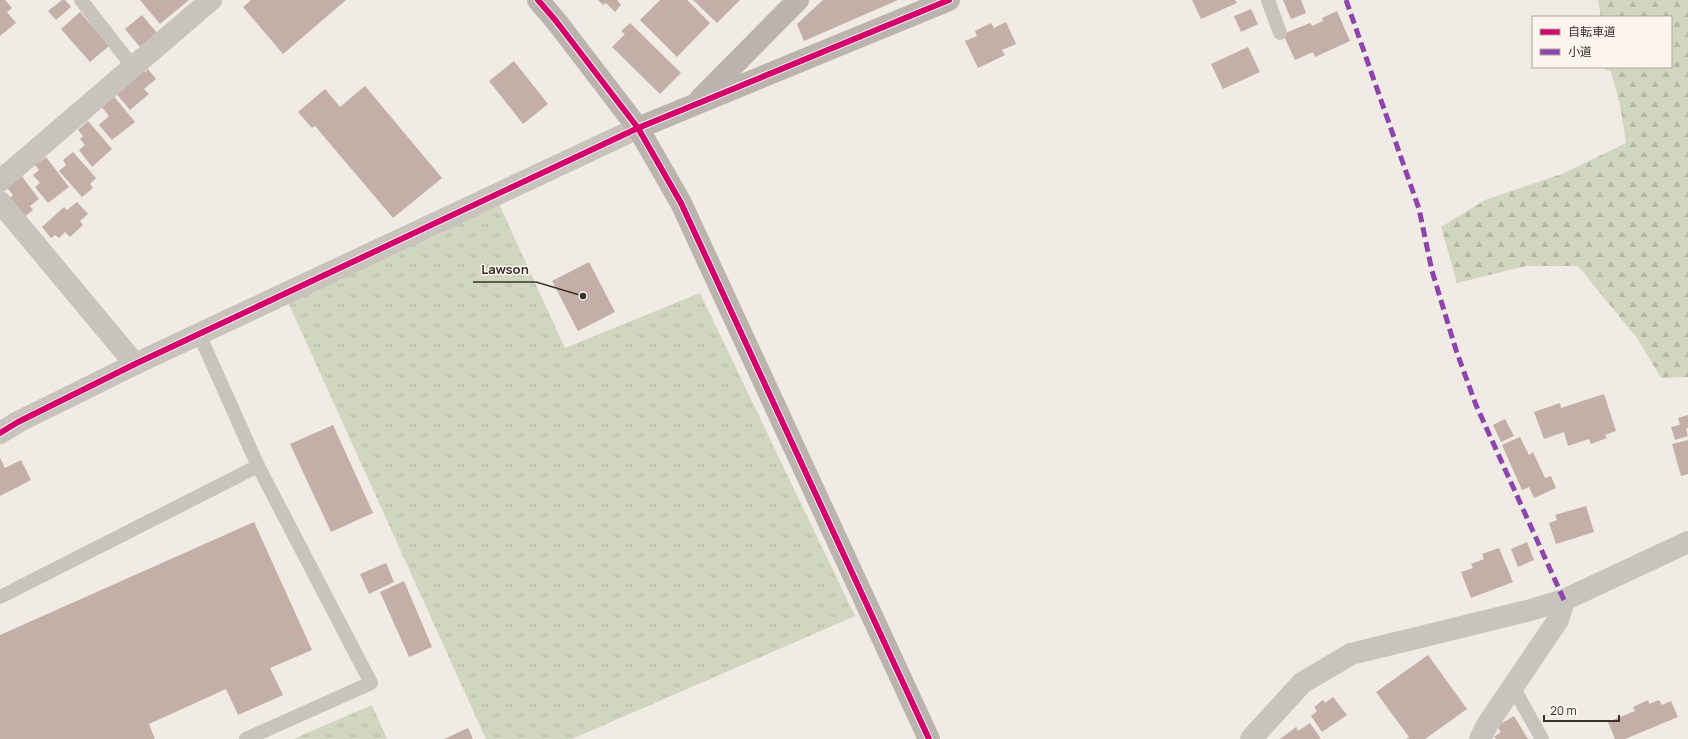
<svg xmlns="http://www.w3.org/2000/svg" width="1688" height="739" font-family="Manrope,'Noto Sans JP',sans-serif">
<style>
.grass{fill:url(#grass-tufts)}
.forest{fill:url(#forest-firs)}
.building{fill:#c3afa7}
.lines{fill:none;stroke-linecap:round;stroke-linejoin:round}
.lane{stroke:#c9c3be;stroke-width:14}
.street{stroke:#c9c3be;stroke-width:22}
.secondary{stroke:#bab3ae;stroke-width:22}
.quiet{stroke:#8e44ad;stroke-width:5;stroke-dasharray:10 5;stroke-linecap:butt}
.cycleway-casing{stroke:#fbf5ee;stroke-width:8}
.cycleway{stroke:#d6006c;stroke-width:6}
.leader{fill:none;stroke:#3b302b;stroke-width:1.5}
.callout-dot{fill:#3b302b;stroke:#fbf5ee;stroke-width:1.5}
.callout-label{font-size:13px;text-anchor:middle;font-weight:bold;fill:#3b302b;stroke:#fbf5ee;stroke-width:3;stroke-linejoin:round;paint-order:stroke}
</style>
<defs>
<pattern id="grass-tufts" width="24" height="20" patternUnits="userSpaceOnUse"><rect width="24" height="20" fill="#d1d6bf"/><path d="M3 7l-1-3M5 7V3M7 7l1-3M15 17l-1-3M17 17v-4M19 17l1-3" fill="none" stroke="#b4b8a4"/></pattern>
<pattern id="forest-firs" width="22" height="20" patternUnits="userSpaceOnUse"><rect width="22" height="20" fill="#d1d6bf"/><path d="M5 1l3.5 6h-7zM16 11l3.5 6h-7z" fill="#b4b8a4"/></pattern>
</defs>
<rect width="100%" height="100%" fill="#f0ebe5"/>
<!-- grass -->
<g class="grass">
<polygon points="499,204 565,348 700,293 855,616 572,739 486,739 287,300"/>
<polygon points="372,705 387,739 293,739"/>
</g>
<!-- forest -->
<polygon class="forest" points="1598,0 1688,0 1688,377 1661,378 1637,338 1578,266 1526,266 1457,283 1441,227 1485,200 1562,174 1626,143 1620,105 1611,72 1601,67 1671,67 1671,17 1601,17"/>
<!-- building -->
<g class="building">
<polygon points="0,0 5,0 12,8 7,12 16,23 0,36"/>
<polygon points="62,0 65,0 71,7 56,20 48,11"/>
<polygon points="140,0 189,0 160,24"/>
<polygon points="251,0 346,0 283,54 243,7"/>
<polygon points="598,0 617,0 621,5 615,12 606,3 603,5"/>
<polygon points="660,0 687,0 710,23 677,57 640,20"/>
<polygon points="693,0 740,0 717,23"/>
<polygon points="823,0 898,0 804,41 797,24"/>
<polygon points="1192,0 1235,0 1237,3 1201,19"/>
<polygon points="1283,0 1301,0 1306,13 1291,19"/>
<polygon points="1251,9 1258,24 1241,32 1234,16"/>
<polygon points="1337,11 1350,41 1315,57 1313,52 1295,60 1283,34 1310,23 1312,26 1323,21 1322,18"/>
<polygon points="80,12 109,46 90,62 61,29"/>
<polygon points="142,15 157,33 140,47 125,29"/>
<polygon points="1006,22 1016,44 1002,50 1005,55 978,68 965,41 977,36 975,31 991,23 994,28"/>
<polygon points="630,23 681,73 660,94 612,47 625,34 621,31"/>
<polygon points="1248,47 1260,72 1223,89 1211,64"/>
<polygon points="514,61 548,104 523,124 489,81"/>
<polygon points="141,68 145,72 148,69 156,79 144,89 149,94 130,110 114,91"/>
<polygon points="365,86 442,178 393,218 315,126 312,128 298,112 325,89 340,107"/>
<polygon points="112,94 135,122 112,140 99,125 109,116 99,104"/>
<polygon points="88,121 112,149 92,167 79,150 85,145 80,139 83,136 78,130"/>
<polygon points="73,152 96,178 90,184 93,188 82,197 59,171 66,165 63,160"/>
<polygon points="46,157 69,187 48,203 35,187 40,183 33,175 39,170 35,165"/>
<polygon points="20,174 39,199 30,206 33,210 23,218 8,199 13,195 5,185"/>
<polygon points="77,202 88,214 80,221 83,225 70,237 65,232 59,238 55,235 51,238 42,227 64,207 67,210"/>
<polygon points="589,262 615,312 578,331 552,281"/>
<polygon points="1604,394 1616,431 1605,435 1607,438 1591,444 1589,439 1568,446 1564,432 1544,439 1534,412 1560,403 1561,408"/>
<polygon points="1688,415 1688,428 1686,429 1688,436 1675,440 1671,427 1680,425 1678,418"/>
<polygon points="1505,419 1514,436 1501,442 1493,425"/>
<polygon points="333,425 373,513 331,532 290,444"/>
<polygon points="1520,437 1529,455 1533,452 1545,478 1551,476 1556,488 1534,498 1529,487 1522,490 1502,445"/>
<polygon points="1688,440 1688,474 1681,476 1672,444"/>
<polygon points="0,458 5,468 21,460 31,480 0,496"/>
<polygon points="1586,506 1594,532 1556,544 1549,523 1557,520 1555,515"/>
<polygon points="254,522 312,650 270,668 283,695 238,715 226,689 149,724 155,739 0,739 0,635"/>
<polygon points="1527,542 1534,560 1518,567 1511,549"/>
<polygon points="1499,548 1513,582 1471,598 1461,572 1473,568 1471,564 1484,559 1482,554"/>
<polygon points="386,563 394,582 369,594 360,574"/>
<polygon points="404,581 432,647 409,657 380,592"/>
<polygon points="1428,655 1467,709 1425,739 1406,739 1409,737 1376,692"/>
<polygon points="1333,697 1347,715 1322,732 1311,716 1317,711 1314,707 1323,700 1325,703"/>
<polygon points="1648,700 1649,704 1659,700 1662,705 1671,701 1678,717 1625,739 1615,739 1608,722 1635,711 1633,707"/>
<polygon points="1514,716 1528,739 1496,739 1494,737 1501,732 1497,726"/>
<polygon points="1310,723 1321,739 1280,739 1296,727 1298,731"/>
<polygon points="468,728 473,739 444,739"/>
</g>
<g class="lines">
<!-- lane -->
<g class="lane">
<polyline points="81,0 133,67"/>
<polyline points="1268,0 1280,33"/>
<polyline points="199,334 258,466 371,683 246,739"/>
<polyline points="0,597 258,466"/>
<polyline points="1513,687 1542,739"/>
</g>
<!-- street -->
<g class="street">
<polyline points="0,181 211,0"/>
<polyline points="0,202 135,364"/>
<polyline points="0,433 18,422 135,364 638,128"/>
<polyline points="1251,739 1302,683 1351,654 1527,611 1564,600 1688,542"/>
<polyline points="1480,739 1487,725 1558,620 1564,600"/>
</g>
<!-- secondary -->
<g class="secondary">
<polyline points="538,0 556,21 638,128 681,203 929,739"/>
<polyline points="701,98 798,0"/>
<polyline points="638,128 949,0"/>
</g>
<!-- quiet -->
<polyline class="quiet" points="1346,0 1419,209 1432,271 1456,350 1476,405 1564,600"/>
<!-- cycleway casing -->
<g class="cycleway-casing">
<g id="cycleway">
<polyline points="538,0 556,21 638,128 681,203 929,739"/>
<polyline points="0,433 18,422 135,364 638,128 949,0"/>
</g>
</g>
<!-- cycleway -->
<use href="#cycleway" class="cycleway"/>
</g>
<!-- callouts -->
<path class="leader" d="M583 296L536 282H473"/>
<circle class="callout-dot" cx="583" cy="296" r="4"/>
<g class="callout-label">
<text x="505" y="274">Lawson</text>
</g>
<!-- legend -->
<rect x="1532" y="16" width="140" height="52" fill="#fbf5ee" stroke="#aea6a0"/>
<rect x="1540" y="29" width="20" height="6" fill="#d6006c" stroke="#aea6a0"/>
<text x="1568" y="36" font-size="12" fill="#3b302b">自転車道</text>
<rect x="1540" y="49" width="20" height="6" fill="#8e44ad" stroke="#aea6a0"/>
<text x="1568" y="56" font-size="12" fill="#3b302b">小道</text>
<!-- scale -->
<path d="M1544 715v6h75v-6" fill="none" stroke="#3b302b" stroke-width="2"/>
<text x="1550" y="715" font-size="12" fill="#3b302b" stroke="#fbf5ee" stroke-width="3" paint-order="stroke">20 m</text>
</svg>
